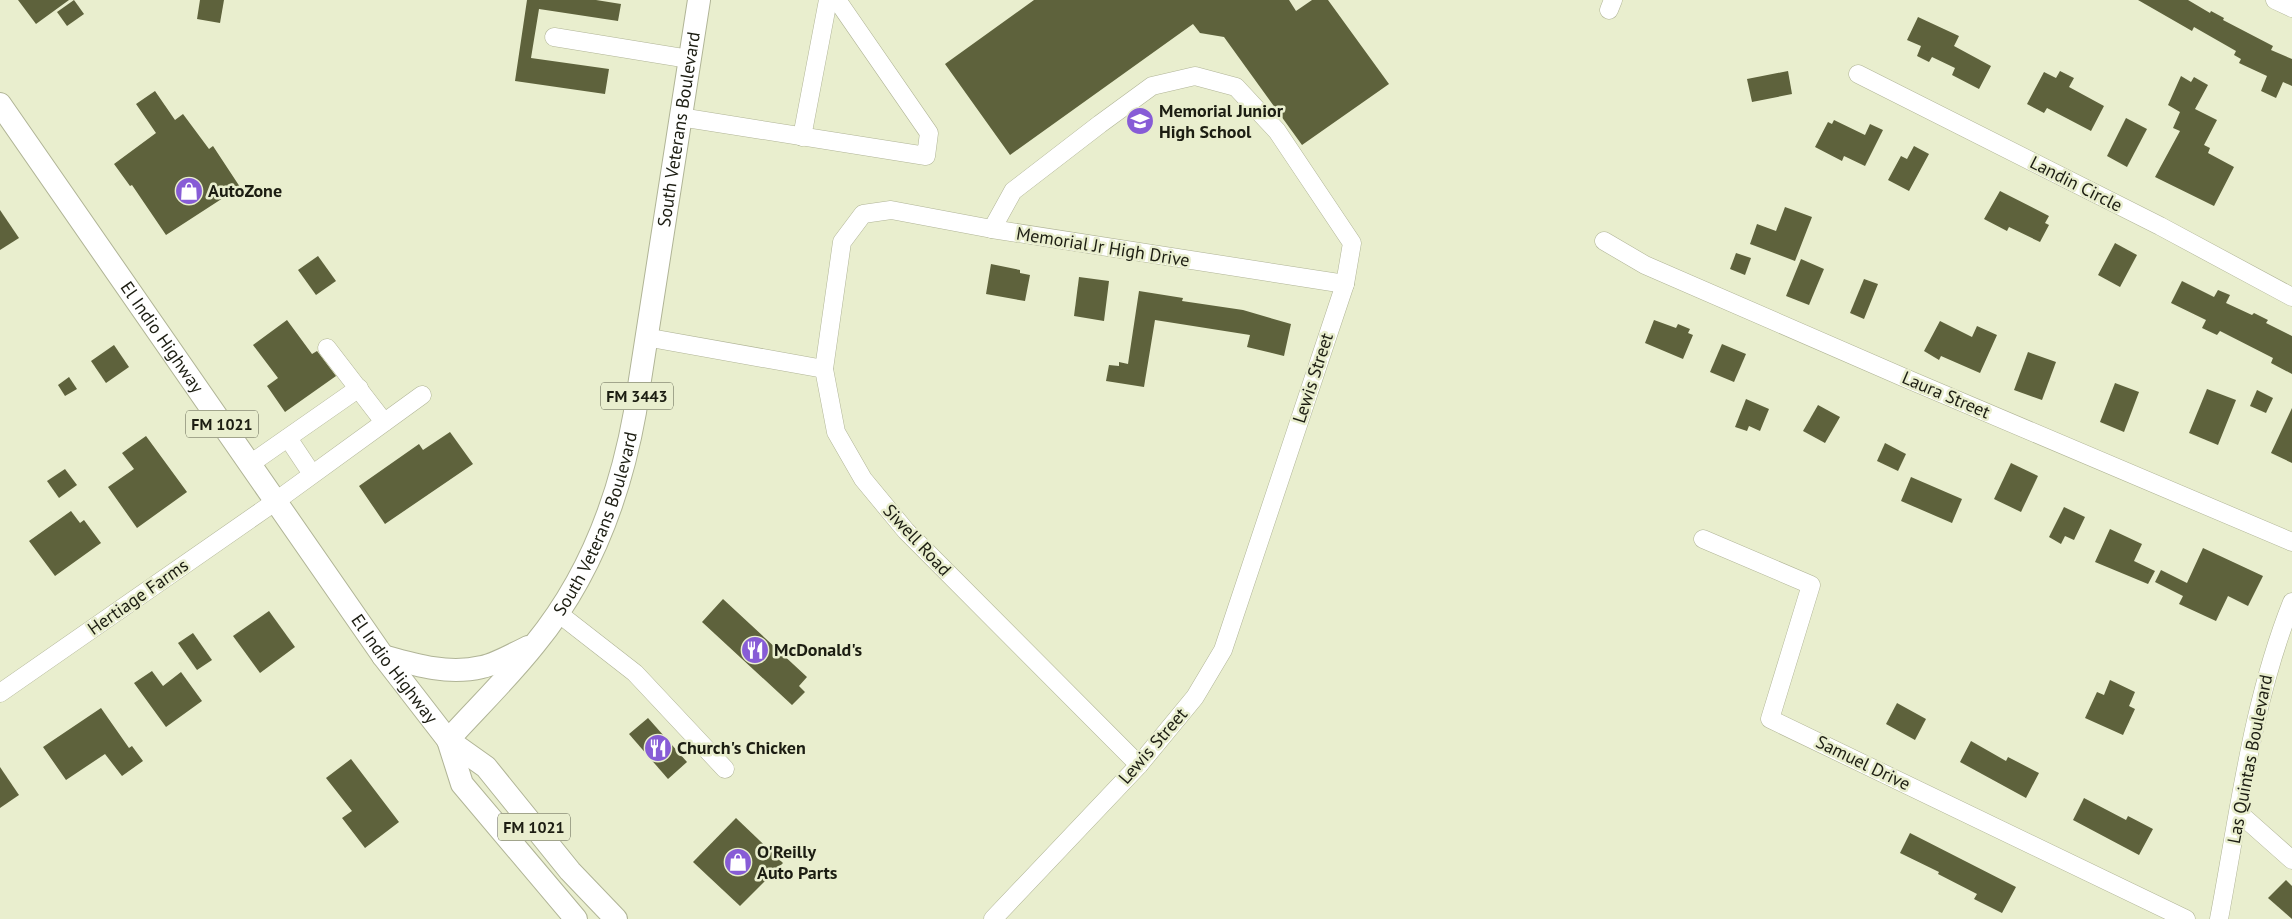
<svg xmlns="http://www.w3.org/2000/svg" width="2292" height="919" font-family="'PT Sans',sans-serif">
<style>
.building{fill:#5e623c}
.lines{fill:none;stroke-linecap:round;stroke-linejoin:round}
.minor-casing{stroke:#b0b496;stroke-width:19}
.major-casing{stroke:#b0b496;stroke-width:24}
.minor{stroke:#fff;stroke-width:18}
.major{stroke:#fff;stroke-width:22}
.labels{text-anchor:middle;stroke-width:5;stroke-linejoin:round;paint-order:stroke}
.shield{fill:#e9eece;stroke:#5a5c4a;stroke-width:1}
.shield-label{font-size:16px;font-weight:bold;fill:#1c1d12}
.poi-label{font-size:18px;font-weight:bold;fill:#1c1d12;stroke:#e9eece;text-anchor:start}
.street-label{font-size:18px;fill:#1c1d12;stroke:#e9eece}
</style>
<rect width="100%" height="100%" fill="#e9eece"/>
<!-- building -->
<g class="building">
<polygon points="18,0 69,0 36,24"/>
<polygon points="74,0 84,14 67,26 57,12"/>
<polygon points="200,0 224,0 220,23 197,19"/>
<polygon points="527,0 596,0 621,4 618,21 539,9 531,58 609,69 605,94 515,81"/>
<polygon points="1034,0 1289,0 1296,11 1312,0 1328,0 1389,84 1302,145 1224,37 1200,33 1193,24 1010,155 945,64"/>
<polygon points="2138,0 2188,0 2210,13 2211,11 2224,18 2223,20 2273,46 2271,50 2292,59 2292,86 2283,82 2276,98 2261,91 2267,76 2239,63 2241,59 2234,55 2236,51 2194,27 2192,31"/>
<polygon points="1918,17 1959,36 1954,46 1991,66 1979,89 1952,75 1955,68 1932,57 1929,62 1917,56 1921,46 1907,40"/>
<polygon points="1788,71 1792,94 1752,102 1747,79"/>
<polygon points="2060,71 2074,78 2069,87 2104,106 2091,131 2047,108 2044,113 2027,104 2044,72 2056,78"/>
<polygon points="2181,76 2191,82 2194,77 2208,85 2195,109 2217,120 2204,145 2210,148 2208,153 2234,167 2214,206 2155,177 2180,131 2173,128 2180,112 2168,105"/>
<polygon points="155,91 175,120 183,114 209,149 213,146 240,187 166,235 132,185 130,186 114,164 156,133 136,104"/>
<polygon points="2126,118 2147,129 2127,167 2107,156"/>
<polygon points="1834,120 1865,135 1870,124 1883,130 1865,166 1844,156 1842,161 1815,147 1828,122 1832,124"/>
<polygon points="1914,146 1929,154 1909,191 1888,180 1901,156 1907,159"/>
<polygon points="2000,191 2049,216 2045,223 2049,225 2040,242 2009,227 2007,231 1984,219"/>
<polygon points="1785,207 1812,217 1795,261 1750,244 1757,224 1776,231"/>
<polygon points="0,210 19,238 0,250"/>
<polygon points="2115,243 2137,255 2120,287 2098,275"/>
<polygon points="1736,253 1751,258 1745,275 1730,269"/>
<polygon points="318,256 336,281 316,295 298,270"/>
<polygon points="1801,259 1824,269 1809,305 1786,296"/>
<polygon points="991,264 1020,270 1020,273 1030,275 1025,301 986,294"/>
<polygon points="1079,277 1109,281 1104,321 1074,316"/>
<polygon points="1864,279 1878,284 1864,319 1850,313"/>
<polygon points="2182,281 2214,297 2218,290 2230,295 2226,303 2252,315 2254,313 2268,320 2266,323 2292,336 2292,374 2271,363 2273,358 2220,331 2217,335 2202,328 2206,320 2171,303"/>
<polygon points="1139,291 1183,298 1182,301 1243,310 1291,324 1284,356 1247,347 1250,335 1155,320 1144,387 1106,381 1109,365 1119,366 1119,362 1128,364"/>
<polygon points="287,320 312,354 317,351 336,376 285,412 267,386 278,378 253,345"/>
<polygon points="1654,320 1676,328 1678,324 1690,329 1688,333 1693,335 1683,359 1645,343"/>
<polygon points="1940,321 1972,337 1977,326 1997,335 1980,373 1941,356 1939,360 1924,351"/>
<polygon points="1722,344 1746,354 1734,382 1710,372"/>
<polygon points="114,345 129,367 106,383 91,361"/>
<polygon points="2028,352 2056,362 2042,400 2014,390"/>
<polygon points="69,377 77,389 65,396 58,385"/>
<polygon points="2115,383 2139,392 2124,432 2100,422"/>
<polygon points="2207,389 2236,400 2218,445 2189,433"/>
<polygon points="2257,390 2273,398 2266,413 2250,406"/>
<polygon points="1746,399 1769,409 1760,431 1749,426 1747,431 1735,427"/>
<polygon points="1818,405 1840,417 1825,443 1803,431"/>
<polygon points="2292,408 2292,463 2271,453"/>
<polygon points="450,432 473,464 385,524 359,486 419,444 423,450"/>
<polygon points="146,436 187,492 137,528 108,487 134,469 122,453"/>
<polygon points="1885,443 1906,454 1898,471 1877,461"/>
<polygon points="2011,463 2038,476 2021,512 1994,499"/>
<polygon points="65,469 77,485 59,498 47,481"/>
<polygon points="1911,477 1962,499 1952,523 1901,501"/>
<polygon points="2064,507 2085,517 2074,540 2065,536 2061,544 2049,537"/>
<polygon points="71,511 80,523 84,520 101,543 55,576 29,541"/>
<polygon points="2110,529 2142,544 2134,561 2155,571 2148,584 2095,562"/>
<polygon points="2203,548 2263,576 2248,606 2228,596 2216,621 2179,604 2183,596 2155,582 2161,570 2187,583"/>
<polygon points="723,599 807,677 799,686 805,692 792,705 702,622"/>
<polygon points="269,611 295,647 260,673 233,636"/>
<polygon points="193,633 212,660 197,670 178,643"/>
<polygon points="152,671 163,686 181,672 202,701 166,727 134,683"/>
<polygon points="2110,680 2135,692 2129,706 2135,709 2123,735 2085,718 2097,692 2104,695"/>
<polygon points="1897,703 1926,719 1915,740 1886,724"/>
<polygon points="101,708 129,748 132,746 143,761 122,776 105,754 66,780 43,747"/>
<polygon points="648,718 687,762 668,779 629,734"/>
<polygon points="1971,741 2006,761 2008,757 2039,773 2026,798 1960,762"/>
<polygon points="351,759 399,822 365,848 342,818 352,811 326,778"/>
<polygon points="0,767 19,795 0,808"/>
<polygon points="2084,798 2126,820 2128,816 2153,829 2139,855 2073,820"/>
<polygon points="736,818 783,863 740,906 693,862"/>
<polygon points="1910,833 2016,887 2002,913 1974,899 1977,894 1938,874 1939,872 1900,853"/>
<polygon points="2286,880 2292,886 2292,919 2268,898"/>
</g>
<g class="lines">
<!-- minor casing -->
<g class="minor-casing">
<g id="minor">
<polyline points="2275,0 2292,8"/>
<polyline points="1609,10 1613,0"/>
<polyline points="554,37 689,59"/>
<polyline points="1858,74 2160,226 2292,297"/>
<polyline points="680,117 926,156 929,133 837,0"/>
<polyline points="802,137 828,0"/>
<polyline points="992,229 1013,191 1100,124 1152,86 1195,76 1236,87 1277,131 1352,243 1345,284 1223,650 1195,697 1139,765 993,919"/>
<polyline points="1604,241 1645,265 1905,378 2292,542"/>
<polyline points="645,337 824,369"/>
<polyline points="327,348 384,422"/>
<polyline points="288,438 312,474"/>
<polyline points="250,464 359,388"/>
<polyline points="1703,539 1811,585 1770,719 2186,919"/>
<polyline points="558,613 635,673 725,769"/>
<polyline points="0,693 276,501 422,395"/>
<polyline points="1139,765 906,531 863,479 836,432 824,369 842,242 863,214 891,210 992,229 1345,284"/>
<polyline points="2239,813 2292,860"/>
<path d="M2219 919C2239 813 2252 702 2292 602"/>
</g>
</g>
<!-- major casing -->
<g class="major-casing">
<g id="major">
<path id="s1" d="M0 104 383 656 448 740 486 767 570 871 616 919"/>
<path d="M383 656C415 665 448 675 482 667 497 664 513 654 528 647"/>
<path id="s2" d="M448 740C477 708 508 678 535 644 590 577 620 496 635 412L699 0"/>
<polyline points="448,740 462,784 576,919"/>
</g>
</g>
<!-- minor -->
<use href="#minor" class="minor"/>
<!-- major -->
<use href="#major" class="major"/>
</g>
<!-- icons -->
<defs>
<g id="school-disc" transform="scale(1.4375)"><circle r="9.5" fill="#875cd6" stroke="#e9eece"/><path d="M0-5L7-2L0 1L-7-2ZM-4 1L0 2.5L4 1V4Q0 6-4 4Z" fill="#fff"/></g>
<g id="shop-disc" transform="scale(1.4375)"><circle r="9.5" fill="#875cd6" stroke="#e9eece"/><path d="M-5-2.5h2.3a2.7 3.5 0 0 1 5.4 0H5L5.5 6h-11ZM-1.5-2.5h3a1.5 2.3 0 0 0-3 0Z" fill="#fff"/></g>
<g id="restaurant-disc" transform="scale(1.4375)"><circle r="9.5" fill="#875cd6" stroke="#e9eece"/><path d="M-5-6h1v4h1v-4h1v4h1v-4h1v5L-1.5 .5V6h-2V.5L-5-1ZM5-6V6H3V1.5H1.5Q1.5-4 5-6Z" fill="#fff"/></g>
</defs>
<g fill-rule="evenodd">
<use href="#school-disc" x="1140" y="121"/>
<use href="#shop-disc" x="189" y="191"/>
<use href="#restaurant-disc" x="755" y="650"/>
<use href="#restaurant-disc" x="658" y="748"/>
<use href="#shop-disc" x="738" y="862"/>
</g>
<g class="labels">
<!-- shield labels -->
<g class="shield">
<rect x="601" y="382.5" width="72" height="27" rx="4"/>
<rect x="186" y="410.5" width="72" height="27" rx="4"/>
<rect x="498" y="813.5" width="72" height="27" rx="4"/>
</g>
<g class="shield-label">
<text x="637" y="402">FM 3443</text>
<text x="222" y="430">FM 1021</text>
<text x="534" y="833">FM 1021</text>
</g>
<!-- poi labels -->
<g class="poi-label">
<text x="1159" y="117">Memorial Junior<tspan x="1159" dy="21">High School</tspan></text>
<text x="208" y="197">AutoZone</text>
<text x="774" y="656">McDonald's</text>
<text x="677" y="754">Church's Chicken</text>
<text x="757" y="858">O'Reilly<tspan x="757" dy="21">Auto Parts</tspan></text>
</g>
<!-- street labels -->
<g class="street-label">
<text dy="6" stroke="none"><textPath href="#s2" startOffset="671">South Veterans Boulevard</textPath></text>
<text transform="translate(2076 184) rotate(27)" y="6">Landin Circle</text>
<text transform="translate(1103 247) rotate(9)" y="6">Memorial Jr High Drive</text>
<text dy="6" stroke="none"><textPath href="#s1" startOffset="284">El Indio Highway</textPath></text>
<text transform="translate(1313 378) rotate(-72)" y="6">Lewis Street</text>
<text transform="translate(1946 395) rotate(23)" y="6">Laura Street</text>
<text dy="6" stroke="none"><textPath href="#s2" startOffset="266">South Veterans Boulevard</textPath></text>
<text transform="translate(917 540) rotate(47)" y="6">Siwell Road</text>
<text transform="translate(138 597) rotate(-35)" y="6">Hertiage Farms</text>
<text dy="6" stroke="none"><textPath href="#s1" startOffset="689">El Indio Highway</textPath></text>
<text transform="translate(1153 746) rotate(-49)" y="6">Lewis Street</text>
<text transform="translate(2250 759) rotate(-79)" y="6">Las Quintas Boulevard</text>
<text transform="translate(1863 763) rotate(26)" y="6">Samuel Drive</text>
</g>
</g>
</svg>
